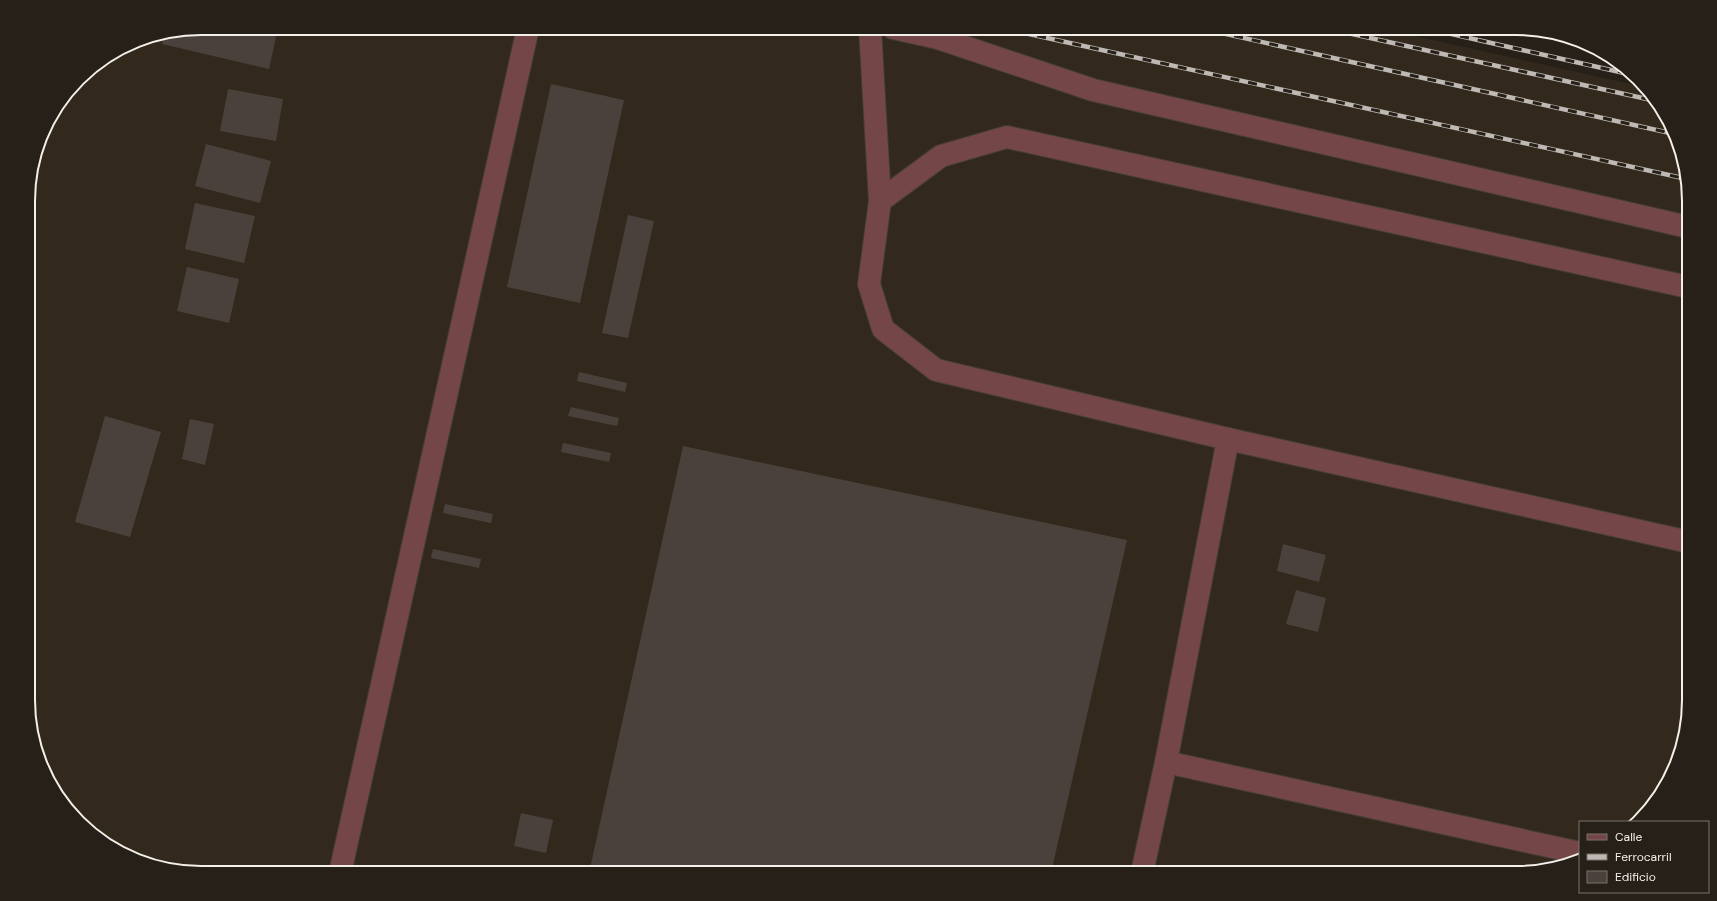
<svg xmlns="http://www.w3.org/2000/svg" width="1717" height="901" font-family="'DM Sans',sans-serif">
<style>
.built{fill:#32291c}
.building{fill:#4b413c}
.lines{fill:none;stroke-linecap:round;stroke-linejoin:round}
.minor-casing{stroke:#433d36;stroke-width:24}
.minor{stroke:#754647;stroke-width:22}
.rail-casing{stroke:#beb9b4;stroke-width:4.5}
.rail{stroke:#262019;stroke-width:3;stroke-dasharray:9;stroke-linecap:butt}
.rim{fill:none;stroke:#f3efea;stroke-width:2}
</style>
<rect width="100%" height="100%" fill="#262019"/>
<!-- built -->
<polygon class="built" points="201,28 1379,28 1644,87 1660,105 1688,179 1689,700 1671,777 1646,814 1637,822 1580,822 1580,860 1571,864 1527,873 201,873 124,855 64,805 41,766 30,723 28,190 46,124 87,71 135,41"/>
<!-- building -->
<g class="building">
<polygon points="201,28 278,28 269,69 162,44 164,35"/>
<polygon points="551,84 624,100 580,303 507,287"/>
<polygon points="228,89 283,99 276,141 220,131"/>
<polygon points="206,144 271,161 260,203 195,186"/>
<polygon points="195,203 255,216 244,263 185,249"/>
<polygon points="628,215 654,221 628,338 602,333"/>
<polygon points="187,267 239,279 229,323 177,311"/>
<polygon points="579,372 627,383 625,392 577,381"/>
<polygon points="571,407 619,418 617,426 568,416"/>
<polygon points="105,416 161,432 130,537 75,522"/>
<polygon points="190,419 214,424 205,465 182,459"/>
<polygon points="563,443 611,453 609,462 561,452"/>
<polygon points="683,446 1127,540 1051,873 589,873"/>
<polygon points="445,504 493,514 491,523 443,513"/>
<polygon points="1283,544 1326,555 1319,582 1277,571"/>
<polygon points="433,549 481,559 479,568 431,558"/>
<polygon points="1296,590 1326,598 1318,632 1286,624"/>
<polygon points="521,813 553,820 546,853 514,846"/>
</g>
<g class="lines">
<!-- minor casing -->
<g class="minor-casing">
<g id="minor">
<polyline points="870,28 880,201"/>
<polyline points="893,28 938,38 1093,90 1688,227"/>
<polyline points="1688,287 1007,137 941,156 880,201 869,284 883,329 936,370 1228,439 1689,542"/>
<polyline points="1166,762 1580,853"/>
<polyline points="340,873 528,28"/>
<polyline points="1142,873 1166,762 1228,439"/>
</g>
</g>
<!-- minor -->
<use href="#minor" class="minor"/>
<!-- rail casing -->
<g class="rail-casing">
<g id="rail">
<polyline points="1002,28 1687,179"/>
<polyline points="1199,28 1670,133"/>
<polyline points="1325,28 1656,101"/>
<polyline points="1425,28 1633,75"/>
</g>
</g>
<!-- rail -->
<use href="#rail" class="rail"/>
</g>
<!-- crop -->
<path d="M0 0H1717V901H0ZM201 35H1516A166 166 0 0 1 1682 201V700A166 166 0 0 1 1516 866H201A166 166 0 0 1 35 700V201A166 166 0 0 1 201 35Z" fill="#262019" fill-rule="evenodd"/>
<path class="rim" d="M201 35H1516A166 166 0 0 1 1682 201V700A166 166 0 0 1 1516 866H201A166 166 0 0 1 35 700V201A166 166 0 0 1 201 35Z"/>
<!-- legend -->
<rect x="1579" y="821" width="130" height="72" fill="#262019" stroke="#78736d"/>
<rect x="1587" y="834" width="20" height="6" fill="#754647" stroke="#78736d"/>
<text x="1615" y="841" font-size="12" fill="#f3efea">Calle</text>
<rect x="1587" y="854" width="20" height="6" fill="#beb9b4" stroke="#78736d"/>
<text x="1615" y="861" font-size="12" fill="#f3efea">Ferrocarril</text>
<rect x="1587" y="871" width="20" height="12" fill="#4b413c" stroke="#78736d"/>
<text x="1615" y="881" font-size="12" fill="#f3efea">Edificio</text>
</svg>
